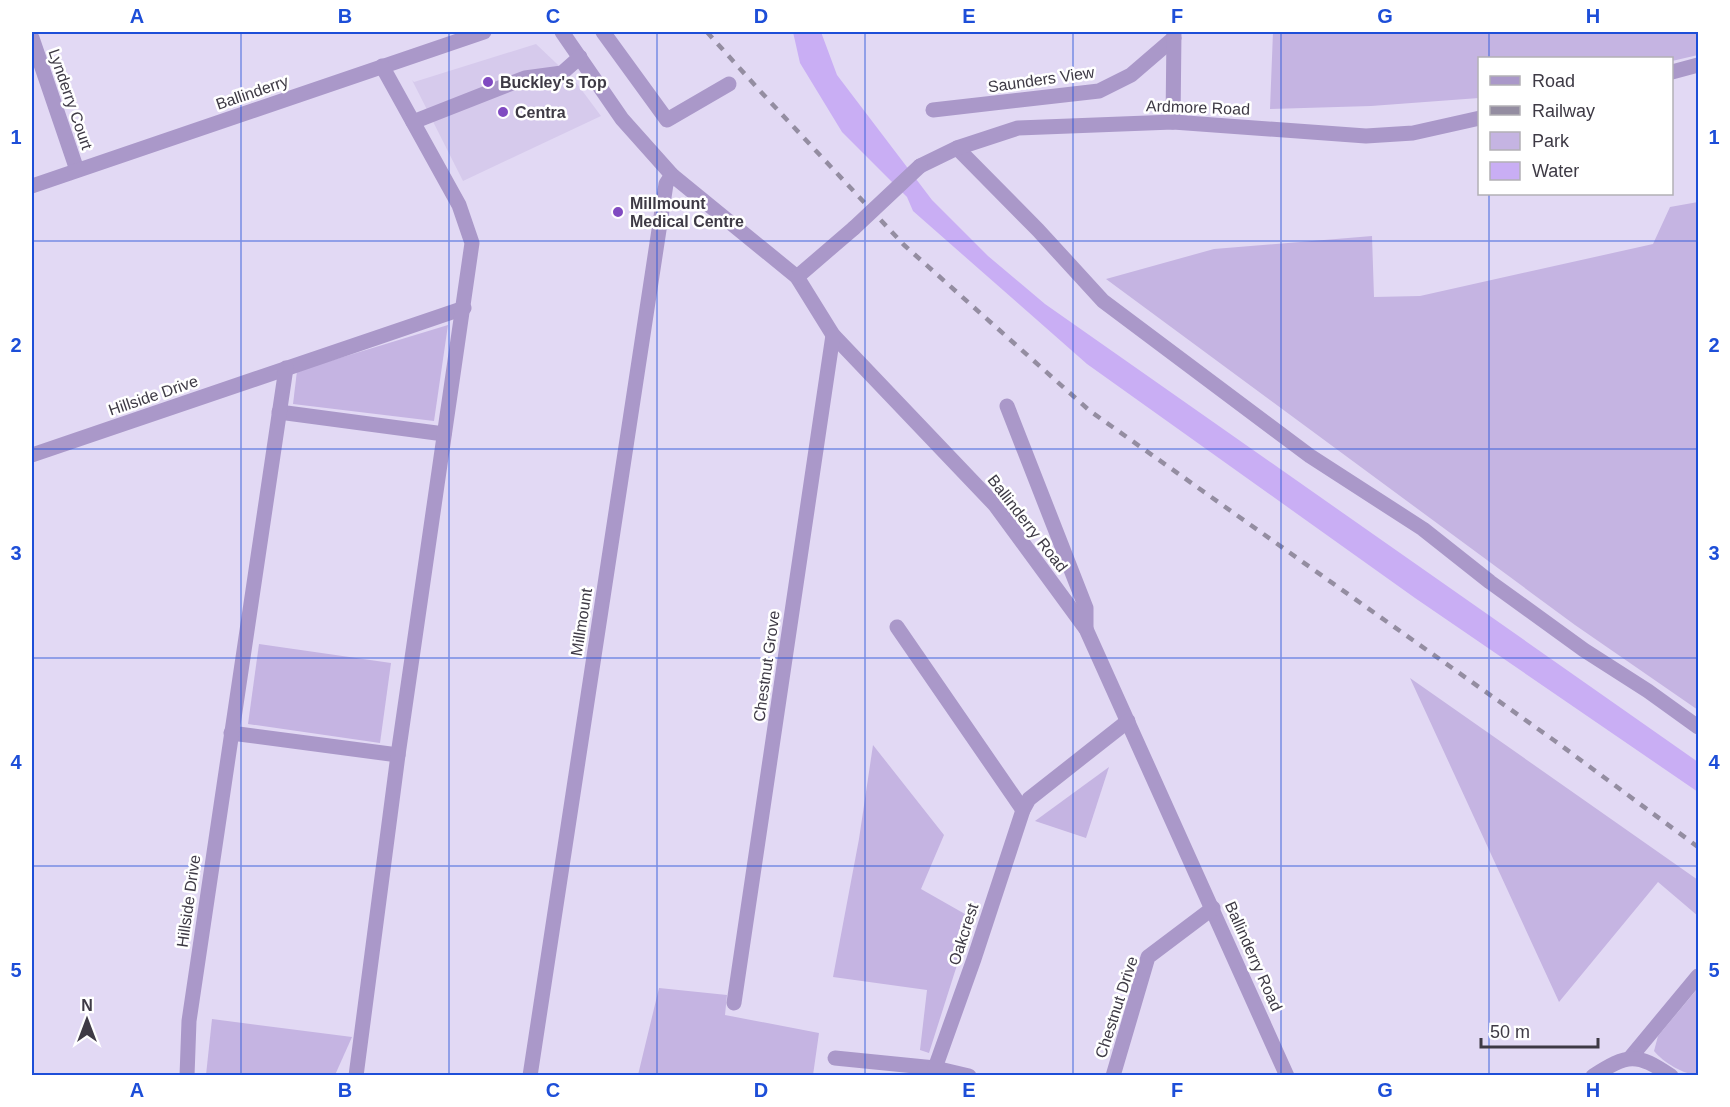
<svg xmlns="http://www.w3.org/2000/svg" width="1730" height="1107" font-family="Arial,sans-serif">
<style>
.built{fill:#d6caec}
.green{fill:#c5b4e2}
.water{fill:#c9aef4}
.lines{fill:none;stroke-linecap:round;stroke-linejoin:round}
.minor{stroke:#aa98c9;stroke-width:15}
.rail{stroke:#948da1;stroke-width:4.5;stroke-dasharray:8 8;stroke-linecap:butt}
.minor-bridge{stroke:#aa98c9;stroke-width:15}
.grid{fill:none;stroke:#1d4ed8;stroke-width:1.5;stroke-opacity:0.55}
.poi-dot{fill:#804ac1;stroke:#fff;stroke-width:2}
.labels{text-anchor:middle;stroke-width:5;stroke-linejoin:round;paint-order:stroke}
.street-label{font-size:16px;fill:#3e3a45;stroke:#fff}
.poi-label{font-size:16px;font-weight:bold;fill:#3e3a45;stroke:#fff;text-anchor:start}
.neatline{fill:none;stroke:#1d4ed8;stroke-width:2}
.grid-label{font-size:20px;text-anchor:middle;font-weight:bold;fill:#1d4ed8}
</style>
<rect width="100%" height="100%" fill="#e2d9f4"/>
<!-- built -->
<polygon class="built" points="536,44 575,81 601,116 463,181 412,80 414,82"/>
<!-- green -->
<g class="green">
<polygon points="1273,32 1698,32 1698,55 1672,61 1672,58 1480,58 1479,98 1371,106 1270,109"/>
<polygon points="1698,202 1698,710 1575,625 1106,279 1214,249 1372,236 1374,297 1420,296 1653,244 1670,207"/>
<polygon points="448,325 434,421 293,404 297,371"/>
<polygon points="259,644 391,663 380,743 248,724"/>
<polygon points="1410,678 1698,880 1698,916 1658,882 1559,1002"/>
<polygon points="873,745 944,835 921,889 972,918 929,1053 920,1050 927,990 833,977 859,839"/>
<polygon points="1109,767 1086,838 1035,821"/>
<polygon points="659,988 727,995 725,1015 819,1033 813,1075 638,1075"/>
<path d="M1698 988V1075C1684 1075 1663 1062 1654 1051L1658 1036Z"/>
<polygon points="212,1019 352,1037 335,1075 206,1075"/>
</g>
<!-- water -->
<polygon class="water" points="793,32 821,32 837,75 932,200 988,256 1045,304 1698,762 1698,792 1415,598 1087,364 913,211 907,197 842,132 800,63"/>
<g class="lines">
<!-- minor -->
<g class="minor">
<polyline points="562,32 622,119 672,175 797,277 833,335 995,505 1086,629 1287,1076"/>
<polyline points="603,32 667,120 729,84"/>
<polyline points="32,38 77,170"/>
<polyline points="1672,72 1698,65"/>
<polyline points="933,110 1099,91 1131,75 1174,38"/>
<polyline points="413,122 525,78 562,73 580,57"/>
<polyline points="1173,122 1174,32"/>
<polyline points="957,148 1038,230 1103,301 1310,456 1423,529 1490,582 1584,650 1648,691 1698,727"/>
<polyline points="920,166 957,148 1018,128 1173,122 1366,136 1413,133 1480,118"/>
<polyline points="32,186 484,32"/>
<polyline points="797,277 854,228"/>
<polyline points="1007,406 1086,608 1086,629"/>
<polyline points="279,412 444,434"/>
<polyline points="32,455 464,308"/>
<polyline points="897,627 1023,810"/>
<polyline points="231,733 398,755"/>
<polyline points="734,1003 833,335"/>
<polyline points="835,1058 935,1068 969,1076"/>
<polyline points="1630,1058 1698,976"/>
<polyline points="935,1068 974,959 1023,810 1029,799 1128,721"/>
<polyline points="187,1076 189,1021 286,368"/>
<polyline points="356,1076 398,755 472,243 459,205 382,66"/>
<polyline points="530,1076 666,184 672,175"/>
<polyline points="1113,1076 1148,957 1213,908"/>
<path d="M1593 1076C1628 1054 1636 1052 1671 1076"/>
</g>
<!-- rail -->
<polyline class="rail" points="707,32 761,92 904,245 1090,411 1555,741 1698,847"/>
<!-- minor-bridge -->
<polyline class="minor-bridge" points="854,228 920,166"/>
</g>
<!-- grid -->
<path class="grid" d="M241 32V1076M449 32V1076M657 32V1076M865 32V1076M1073 32V1076M1281 32V1076M1489 32V58M1489 194V1076M32 241H1698M32 449H1698M32 658H1698M32 866H1698"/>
<!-- markers -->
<g class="poi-dot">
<circle cx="488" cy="82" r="6"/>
<circle cx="503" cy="112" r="6"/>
<circle cx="618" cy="212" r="6"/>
</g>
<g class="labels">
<!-- street labels -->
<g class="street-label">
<text transform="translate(1041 79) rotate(-8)" y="6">Saunders View</text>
<text transform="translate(252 92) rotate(-19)" y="6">Ballinderry</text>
<text transform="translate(71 99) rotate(71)" y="6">Lynderry Court</text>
<text transform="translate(1198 107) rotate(2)" y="6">Ardmore Road</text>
<text transform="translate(153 395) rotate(-19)" y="6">Hillside Drive</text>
<text transform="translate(1028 523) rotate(52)" y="6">Ballinderry Road</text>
<text transform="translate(581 622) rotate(-81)" y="6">Millmount</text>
<text transform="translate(766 666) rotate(-82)" y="6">Chestnut Grove</text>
<text transform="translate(188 901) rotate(-82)" y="6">Hillside Drive</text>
<text transform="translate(963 934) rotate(-72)" y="6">Oakcrest</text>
<text transform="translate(1254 956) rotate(66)" y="6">Ballinderry Road</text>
<text transform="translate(1116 1007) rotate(-72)" y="6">Chestnut Drive</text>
</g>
<!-- poi labels -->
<g class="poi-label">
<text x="500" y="88">Buckley's Top</text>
<text x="515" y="118">Centra</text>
<text x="630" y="209">Millmount<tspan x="630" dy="18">Medical Centre</tspan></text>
</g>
</g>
<!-- border -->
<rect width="1730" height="1107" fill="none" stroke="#ffffff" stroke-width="66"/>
<!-- legend -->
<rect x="1478" y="57" width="195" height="138" fill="#ffffff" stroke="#b2b0b5" stroke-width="1.5"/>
<rect x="1490" y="76" width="30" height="9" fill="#aa98c9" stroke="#b2b0b5" stroke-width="1.5"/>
<text x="1532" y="87" font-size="18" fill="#3e3a45">Road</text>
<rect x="1490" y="106" width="30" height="9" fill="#948da1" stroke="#b2b0b5" stroke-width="1.5"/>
<text x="1532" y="117" font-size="18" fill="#3e3a45">Railway</text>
<rect x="1490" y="132" width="30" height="18" fill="#c5b4e2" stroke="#b2b0b5" stroke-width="1.5"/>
<text x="1532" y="147" font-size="18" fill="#3e3a45">Park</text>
<rect x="1490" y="162" width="30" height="18" fill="#c9aef4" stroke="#b2b0b5" stroke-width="1.5"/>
<text x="1532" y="177" font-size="18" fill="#3e3a45">Water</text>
<!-- north arrow -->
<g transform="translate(87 1020)" stroke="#ffffff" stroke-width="4.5" paint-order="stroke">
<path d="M0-4.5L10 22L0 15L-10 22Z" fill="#3e3a45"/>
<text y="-9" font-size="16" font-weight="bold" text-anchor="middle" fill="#3e3a45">N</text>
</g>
<!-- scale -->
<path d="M1481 1038v9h117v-9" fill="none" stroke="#3e3a45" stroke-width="3"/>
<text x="1490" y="1038" font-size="18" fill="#3e3a45" stroke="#ffffff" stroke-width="4.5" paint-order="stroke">50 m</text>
<rect x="33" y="33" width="1664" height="1041" class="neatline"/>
<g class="grid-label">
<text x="137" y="23">A</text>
<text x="345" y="23">B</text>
<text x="553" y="23">C</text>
<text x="761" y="23">D</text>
<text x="969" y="23">E</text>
<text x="1177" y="23">F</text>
<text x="1385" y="23">G</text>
<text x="1593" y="23">H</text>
<text x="16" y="144">1</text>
<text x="1714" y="144">1</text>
<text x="16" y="352">2</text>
<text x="1714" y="352">2</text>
<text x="16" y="560">3</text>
<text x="1714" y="560">3</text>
<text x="16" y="769">4</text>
<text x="1714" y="769">4</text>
<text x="16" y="977">5</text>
<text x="1714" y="977">5</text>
<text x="137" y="1097">A</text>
<text x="345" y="1097">B</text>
<text x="553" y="1097">C</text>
<text x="761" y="1097">D</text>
<text x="969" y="1097">E</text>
<text x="1177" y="1097">F</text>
<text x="1385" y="1097">G</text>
<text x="1593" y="1097">H</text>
</g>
</svg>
